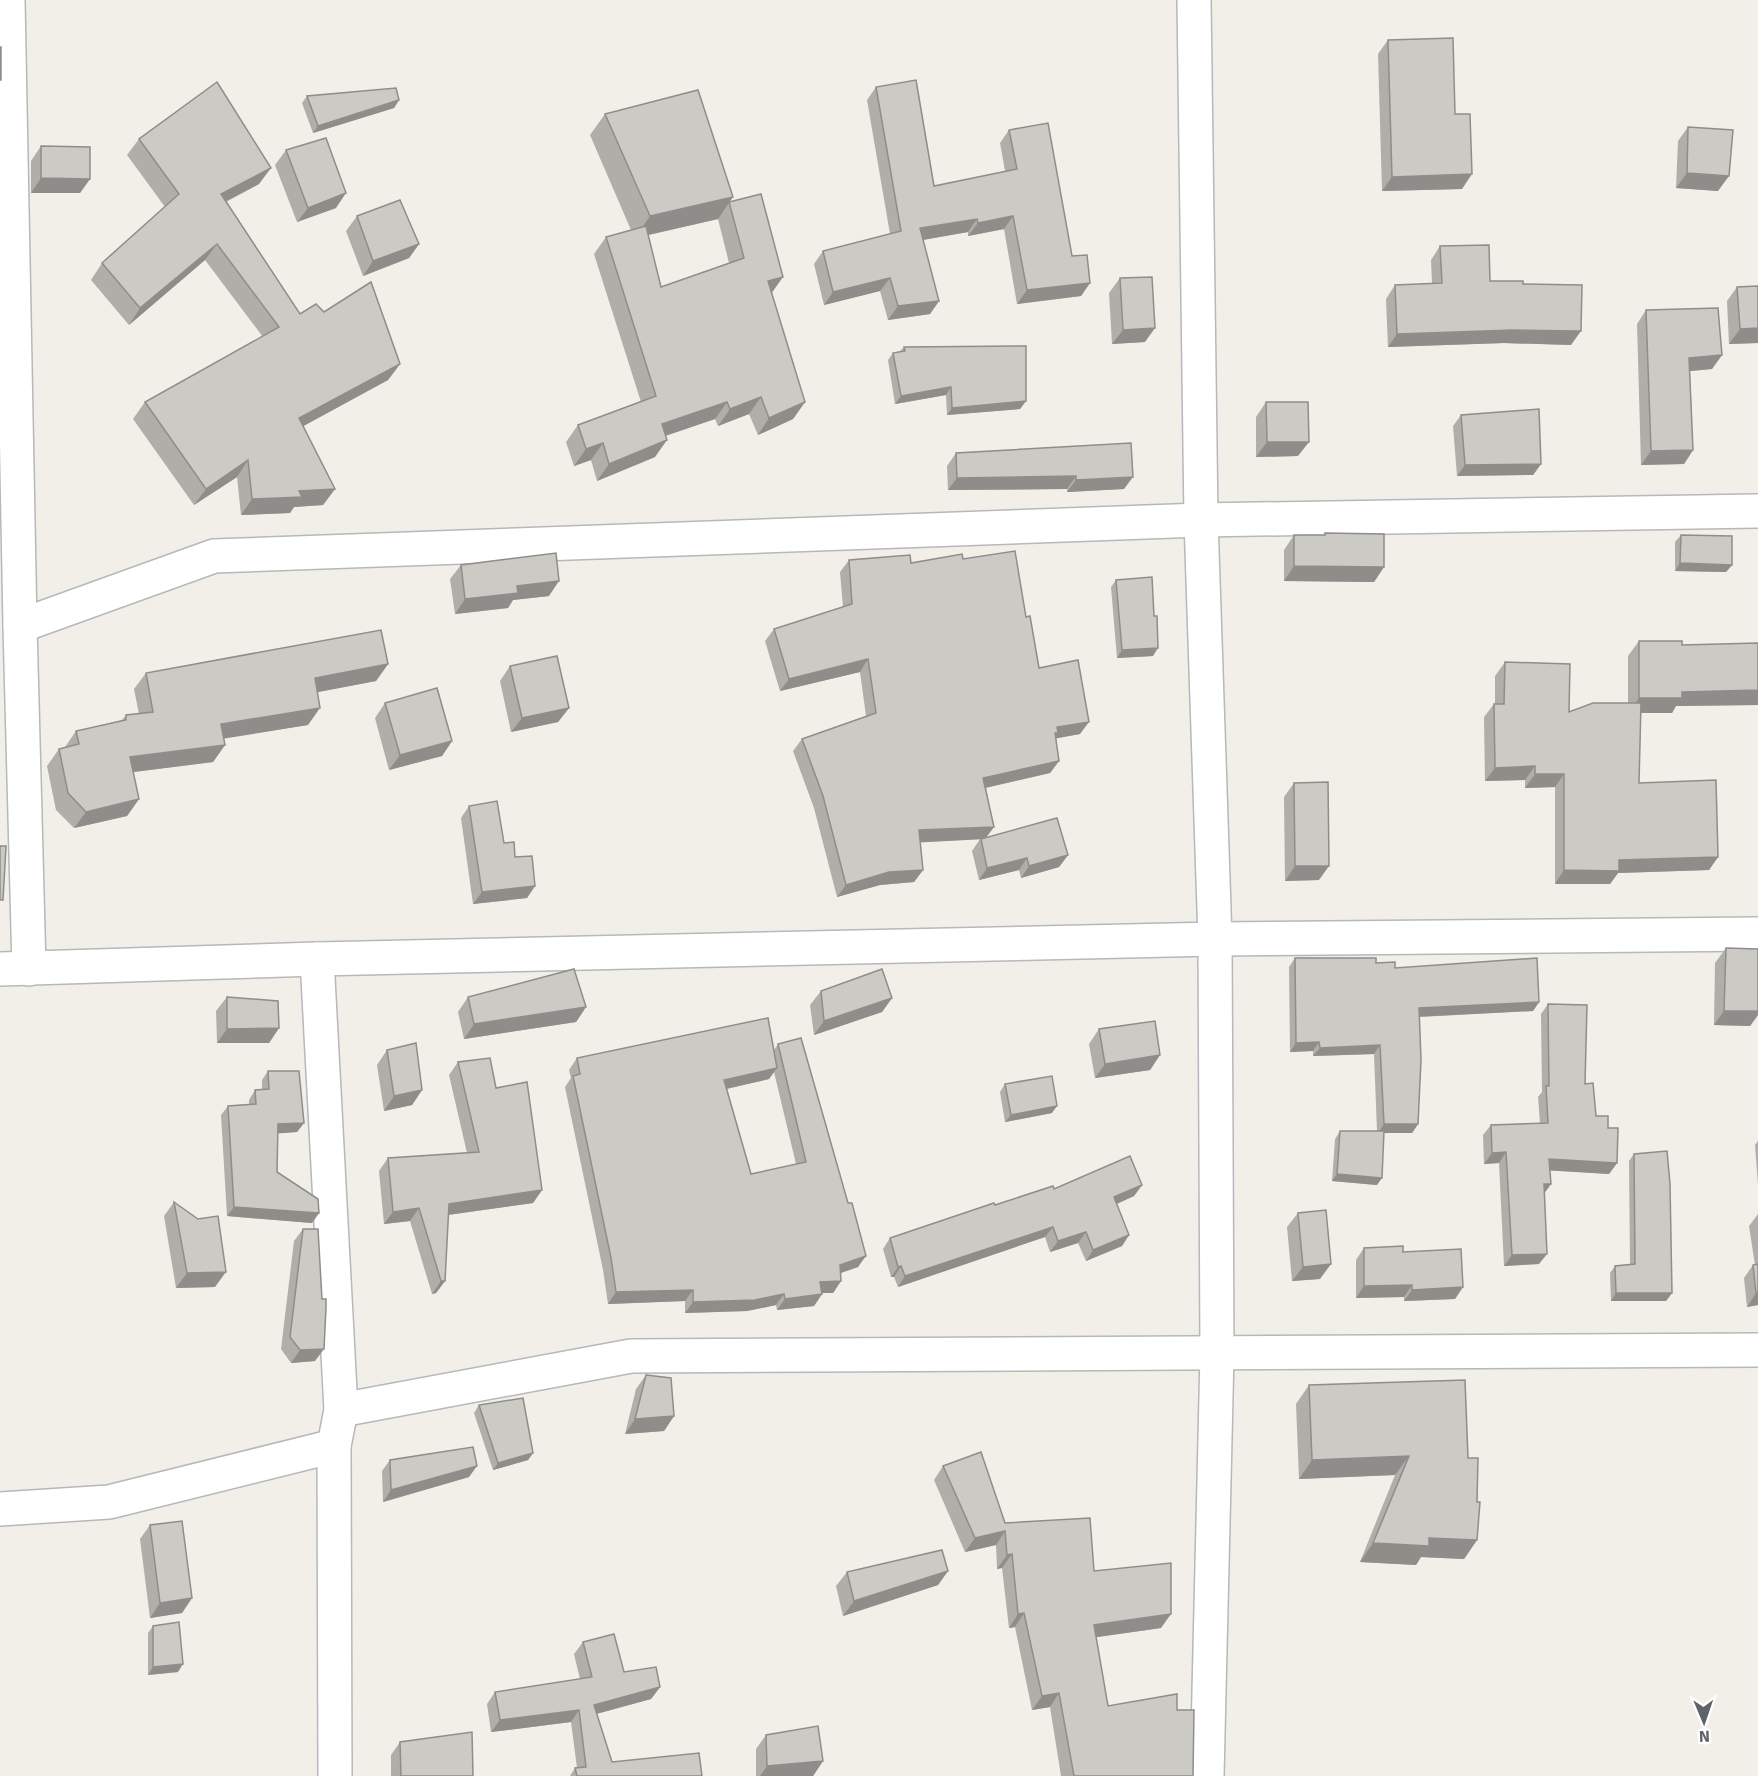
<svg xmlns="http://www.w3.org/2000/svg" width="1758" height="1776" font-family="Signika,sans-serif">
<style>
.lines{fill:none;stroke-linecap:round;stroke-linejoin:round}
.minor-casing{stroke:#b5b8bc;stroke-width:36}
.minor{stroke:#fff;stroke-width:33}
.wall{fill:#afaea9;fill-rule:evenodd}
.shaded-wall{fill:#8f8d8a}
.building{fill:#cccac5;stroke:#8f8d8a;stroke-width:1.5}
</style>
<rect width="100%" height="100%" fill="#f1efe8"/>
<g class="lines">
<!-- minor casing -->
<g class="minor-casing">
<g id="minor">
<polyline points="8,0 20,626 29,969"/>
<polyline points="1194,0 1201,520 1215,939 1217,1354 1207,1776"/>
<polyline points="20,626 214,556 1201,520 1758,511"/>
<polyline points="317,959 341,1410 334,1446 335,1776"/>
<polyline points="0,969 317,959 1215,939 1758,934"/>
<polyline points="341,1410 631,1356 1758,1350"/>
<polyline points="0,1509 109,1502 334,1446"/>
</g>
</g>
<!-- minor -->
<use href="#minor" class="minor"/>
</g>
<!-- wall -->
<g class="wall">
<polygon points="1388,40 1455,114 1462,189 1382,191 1378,54"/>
<polygon points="876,87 934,186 1005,171 1000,143 1009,130 1072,256 1090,283 1081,296 1017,304 1004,229 968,236 968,232 923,240 939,301 930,314 888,320 880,291 824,305 814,264 823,251 890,234 867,100"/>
<polygon points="307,96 399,100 394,108 313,133 302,103"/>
<path d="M605 114 729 202 772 294 805 402 793 419 758 435 749 414 718 426 715 419 665 436 655 457 597 481 591 460 574 466 566 442 578 425 641 402 594 254 606 237 631 230 590 135ZM718 219 729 263 661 287 648 235Z"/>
<polygon points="1688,127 1718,191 1676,188 1678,141"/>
<polygon points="139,139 259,184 226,202 300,314 324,312 400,364 388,380 303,426 335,489 323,505 294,507 290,513 241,515 237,477 194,505 133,419 145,402 263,337 205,260 129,325 91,280 102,263 165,207 127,155"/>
<polygon points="41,146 90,179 80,193 31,193 31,161"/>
<polygon points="286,150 336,208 297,222 275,165"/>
<polygon points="357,216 419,244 409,258 363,276 346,231"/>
<polygon points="1440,246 1490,281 1571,345 1504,343 1388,347 1386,299 1395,285 1432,284 1431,260"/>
<polygon points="1120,278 1145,342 1112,344 1109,293"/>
<polygon points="1758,286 1758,343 1729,344 1727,301 1737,287"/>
<polygon points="1646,310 1722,355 1712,369 1690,371 1693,450 1684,464 1641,465 1637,324"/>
<polygon points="904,347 1026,401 1020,409 947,415 946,395 895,404 888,360 893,353 900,351"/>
<polygon points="1266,402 1298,456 1256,457 1256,417"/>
<polygon points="1461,415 1541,464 1533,475 1457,476 1453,426"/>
<polygon points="1131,443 1124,489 1067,492 1067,489 948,490 947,466 956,453"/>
<polygon points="1325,533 1384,567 1374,582 1284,581 1284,550 1294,535 1324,535"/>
<polygon points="1681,535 1732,565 1726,572 1675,571 1675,542"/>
<polygon points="963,559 1026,617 1039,668 1080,734 1056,738 1059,761 1050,773 986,788 994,827 986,837 1068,855 1059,867 1021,878 1019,870 979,880 972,851 980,839 920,842 923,870 914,882 880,885 837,897 814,808 793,751 802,739 866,716 860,672 780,691 765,641 774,629 843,607 840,572 849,560 911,563"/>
<polygon points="461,565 549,596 513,600 508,608 455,614 450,579"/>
<polygon points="1116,580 1153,656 1117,658 1111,587"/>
<polygon points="1639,641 1682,645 1758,643 1758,705 1676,706 1672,713 1641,713 1639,783 1718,857 1709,870 1618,873 1610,884 1555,884 1555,787 1525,788 1525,780 1485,781 1484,717 1494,704 1495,704 1495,676 1505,662 1569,712 1628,703 1628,656"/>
<polygon points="388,664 376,681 317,692 308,725 223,738 225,745 213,762 133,772 139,799 127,816 74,828 56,810 47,766 59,749 65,747 76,731 122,720 126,715 139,714 134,689 146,673"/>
<polygon points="510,666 569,708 558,722 511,732 500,681"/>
<polygon points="385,703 452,741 442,756 389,770 375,718"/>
<polygon points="1294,783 1319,880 1285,881 1284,797"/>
<polygon points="469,806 504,843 535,886 527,898 473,904 461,818"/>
<polygon points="1726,948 1758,949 1758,1015 1750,1026 1714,1025 1715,963"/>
<polygon points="1295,958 1376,963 1539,1002 1533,1011 1420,1017 1418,1124 1412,1133 1384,1133 1377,1185 1332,1181 1335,1139 1340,1131 1377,1131 1374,1054 1313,1056 1313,1051 1290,1052 1289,967"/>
<polygon points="821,991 892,998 882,1012 814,1035 810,1005"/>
<polygon points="227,997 279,1028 269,1043 217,1043 216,1011"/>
<polygon points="468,997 586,1007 576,1022 464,1039 458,1012"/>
<polygon points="1548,1004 1585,1084 1596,1116 1608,1128 1617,1163 1609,1174 1550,1170 1551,1184 1545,1192 1539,1264 1504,1266 1499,1163 1484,1164 1483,1135 1491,1125 1540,1123 1538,1097 1542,1092 1541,1014"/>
<polygon points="1099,1029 1160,1055 1150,1070 1095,1078 1089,1044"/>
<path d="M778 1044 858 1267 840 1273 841 1281 833 1293H822V1294L814 1306 777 1310 776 1305 747 1311 685 1313V1301L608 1304 603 1270 565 1087 571 1078 569 1070 577 1058 774 1050ZM774 1072 796 1164 751 1174 727 1089 769 1079Z"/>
<polygon points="387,1050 422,1090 412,1105 384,1111 377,1065"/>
<polygon points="458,1062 496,1088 542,1190 533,1203 448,1215 445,1281 436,1293 432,1294 410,1221 384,1224 379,1171 388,1158 467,1153 449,1075"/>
<polygon points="268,1071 304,1123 297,1132 278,1133 277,1172 319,1213 312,1223 227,1216 221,1115 228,1106 249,1104 249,1100 255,1090 262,1090 262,1080"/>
<polygon points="1005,1084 1052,1113 1005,1122 1000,1092"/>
<polygon points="1758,1141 1758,1185 1755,1145"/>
<polygon points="1634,1154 1672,1293 1666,1301 1611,1301 1610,1273 1615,1266 1630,1265 1629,1161"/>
<polygon points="1142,1185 1134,1196 1117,1204 1129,1235 1122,1246 1086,1261 1078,1243 1050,1252 1045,1237 898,1287 894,1277 891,1277 883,1249 890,1238 995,1205 1054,1189"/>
<polygon points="174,1202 215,1287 176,1288 164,1216"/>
<polygon points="1298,1213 1320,1279 1292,1281 1287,1227"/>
<polygon points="1758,1214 1758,1305 1747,1307 1744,1278 1753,1265 1755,1265 1749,1226"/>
<polygon points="303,1229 315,1361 291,1363 281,1349 294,1241"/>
<polygon points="1364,1248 1403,1252 1463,1287 1455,1299 1404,1301 1404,1297 1356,1298 1356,1260"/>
<polygon points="646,1375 674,1416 664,1431 625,1434 636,1389"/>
<polygon points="1309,1385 1468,1458 1477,1502 1477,1540 1464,1559 1421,1557 1416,1565 1360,1562 1395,1475 1299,1479 1296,1404"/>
<polygon points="479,1405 533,1453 528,1460 493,1470 474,1413"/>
<polygon points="390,1460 469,1477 383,1502 382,1471"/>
<polygon points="943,1466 1005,1523 1094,1571 1161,1628 1096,1637 1108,1706 1177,1710 1193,1776 1061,1776 1050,1707 1032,1710 1015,1627 1009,1628 1002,1568 997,1569 996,1545 965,1552 934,1480"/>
<polygon points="150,1525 192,1598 182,1613 150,1618 140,1539"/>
<polygon points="948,1571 938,1585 843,1616 836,1586 847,1572"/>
<polygon points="153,1626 178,1672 148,1675 148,1633"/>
<polygon points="583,1642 624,1672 660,1687 651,1699 596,1714 612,1762 702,1776 570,1776 575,1768 577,1768 571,1722 491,1732 487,1704 495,1692 580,1679 574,1654"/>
<polygon points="766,1735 823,1761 813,1776 756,1776 756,1749"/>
<polygon points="400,1742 473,1776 391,1776 391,1755"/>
</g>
<!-- shaded-wall -->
<g class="shaded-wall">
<polygon points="399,100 394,108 313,133 318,126"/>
<polygon points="271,168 259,184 209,210 221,194"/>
<polygon points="1687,173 1729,176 1718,191 1676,188"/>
<polygon points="1472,174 1462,189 1382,191 1392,177"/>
<polygon points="41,178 90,179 80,193 31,193"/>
<polygon points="346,193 336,208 297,222 308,208"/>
<polygon points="733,197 718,219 635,238 650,216"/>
<polygon points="1013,216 1004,229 968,236 978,223"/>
<polygon points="977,219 968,232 911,242 920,228"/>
<polygon points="217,244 205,260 129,325 140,308"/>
<polygon points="419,244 409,258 363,276 373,261"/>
<polygon points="783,277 771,294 768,281"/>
<polygon points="890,278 880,291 824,305 833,292"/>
<polygon points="1090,283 1081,296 1017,304 1027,290"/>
<polygon points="939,301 930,314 888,320 898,306"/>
<polygon points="1155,328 1145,342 1112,344 1123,330"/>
<polygon points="1758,328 1758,343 1729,344 1740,329"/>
<polygon points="1513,330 1581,331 1571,345 1504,343 1388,347 1397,334"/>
<polygon points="1722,355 1712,369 1680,372 1689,358"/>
<polygon points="400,364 388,380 287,435 299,418"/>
<polygon points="951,387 946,395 895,404 901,396"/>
<polygon points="761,397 749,414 718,426 730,409"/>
<polygon points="1026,401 1020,409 947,415 952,408"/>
<polygon points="727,402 715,419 650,441 662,424"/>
<polygon points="805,402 793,419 758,435 769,418"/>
<polygon points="667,440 655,457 597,481 609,464"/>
<polygon points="1267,442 1309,442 1298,456 1256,457"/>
<polygon points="603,443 591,460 574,466 586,449"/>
<polygon points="1693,450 1684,464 1641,465 1651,451"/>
<polygon points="248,460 237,477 194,505 206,489"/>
<polygon points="1541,464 1533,475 1457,476 1465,465"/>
<polygon points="1076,476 1067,489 948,490 957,478"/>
<polygon points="1133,477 1124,489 1067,492 1076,480"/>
<polygon points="335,489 323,505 294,507 290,513 241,515 252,499 299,491"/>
<polygon points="1680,563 1732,565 1726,572 1675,571"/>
<polygon points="1294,566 1384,567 1374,582 1284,581"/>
<polygon points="559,581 549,596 513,600 508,608 455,614 465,599 517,586"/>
<polygon points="1158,648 1153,656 1117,658 1122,650"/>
<polygon points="868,659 860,672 780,691 789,679"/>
<polygon points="388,664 376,681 303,695 315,678"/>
<polygon points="1758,690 1758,705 1676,706 1672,713 1628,713 1639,698 1682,692"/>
<polygon points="320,708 308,725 209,741 221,724"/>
<polygon points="569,708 558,722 511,732 522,718"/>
<polygon points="1089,722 1080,734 1053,739 1046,745 1057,727"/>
<polygon points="452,741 442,756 389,770 400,755"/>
<polygon points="225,745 213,762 118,774 130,757"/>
<polygon points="1059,761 1050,773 975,790 983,778"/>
<polygon points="1535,766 1525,780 1485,781 1495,768"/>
<polygon points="1535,774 1564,774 1555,787 1525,788"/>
<polygon points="139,799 127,816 74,828 86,812"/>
<polygon points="994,827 985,839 910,843 919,830"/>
<polygon points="1068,855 1059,867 1021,878 1029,866"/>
<polygon points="1718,857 1709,870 1618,873 1610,884 1555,884 1564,870 1619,860"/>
<polygon points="1027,858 1019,870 979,880 987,868"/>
<polygon points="1295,866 1329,866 1319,880 1285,881"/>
<polygon points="923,870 914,882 880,885 837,897 846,885 889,872"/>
<polygon points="535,886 527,898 473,904 482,892"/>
<polygon points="892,998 882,1012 814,1035 824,1021"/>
<polygon points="1539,1002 1533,1011 1413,1017 1419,1008"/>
<polygon points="586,1007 576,1022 464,1039 474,1024"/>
<polygon points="1724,1011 1758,1011 1758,1015 1750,1026 1714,1025"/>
<polygon points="279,1028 269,1043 217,1043 227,1029"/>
<polygon points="1319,1042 1313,1051 1290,1052 1296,1043"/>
<polygon points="1380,1045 1374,1054 1313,1056 1320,1048"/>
<polygon points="1160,1055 1150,1070 1095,1078 1105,1064"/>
<polygon points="777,1068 769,1079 716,1091 724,1080"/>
<polygon points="422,1090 412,1105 384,1111 394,1096"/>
<polygon points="1057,1106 1052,1113 1005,1122 1011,1115"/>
<polygon points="304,1123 297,1132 271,1134 278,1124"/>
<polygon points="1384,1124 1418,1124 1412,1133 1378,1133"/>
<polygon points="1506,1152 1499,1163 1484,1164 1492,1153"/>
<polygon points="1549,1159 1617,1163 1609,1174 1541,1170"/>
<polygon points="1337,1174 1382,1178 1377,1185 1332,1181"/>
<polygon points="1544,1184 1551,1184 1543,1195"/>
<polygon points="1142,1185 1134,1196 1107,1208 1114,1197"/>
<polygon points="542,1190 533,1203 440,1216 449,1204"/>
<polygon points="234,1207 319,1213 312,1223 227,1216"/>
<polygon points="419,1208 410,1221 384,1224 393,1212"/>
<polygon points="1053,1227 1045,1237 898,1287 905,1276"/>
<polygon points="1086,1232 1078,1243 1050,1252 1058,1241"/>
<polygon points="1129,1235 1122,1246 1086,1261 1093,1250"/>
<polygon points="1547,1254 1539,1264 1504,1266 1512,1255"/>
<polygon points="866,1256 858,1267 832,1276 840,1265"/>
<polygon points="1331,1264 1320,1279 1292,1281 1303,1267"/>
<polygon points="901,1266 894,1277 891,1277 898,1267"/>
<polygon points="226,1272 215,1287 176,1288 187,1273"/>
<polygon points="441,1281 445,1281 436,1293 432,1294"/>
<polygon points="841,1281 833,1293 812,1293 820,1282"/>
<polygon points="1412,1285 1404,1297 1356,1298 1364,1286"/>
<polygon points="1463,1287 1455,1299 1404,1301 1412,1290"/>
<polygon points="693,1290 685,1301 608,1304 616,1292"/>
<polygon points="1616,1293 1672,1293 1666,1301 1611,1301"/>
<polygon points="1756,1293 1758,1293 1758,1305 1747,1307"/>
<polygon points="784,1294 776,1305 747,1311 685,1313 693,1302"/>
<polygon points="822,1294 814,1306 777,1310 785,1299"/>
<polygon points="324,1349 315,1361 291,1363 300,1350"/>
<polygon points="674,1416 664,1431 625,1434 635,1419"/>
<polygon points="533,1453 528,1460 493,1470 498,1463"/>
<polygon points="1409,1456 1395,1475 1299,1479 1312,1460"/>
<polygon points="477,1466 469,1477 383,1502 391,1490"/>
<polygon points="1005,1531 996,1545 965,1552 975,1538"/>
<polygon points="1429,1538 1477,1540 1464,1559 1421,1557 1416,1565 1360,1562 1373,1543"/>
<polygon points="1012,1554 1002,1568 997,1569 1007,1555"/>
<polygon points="948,1571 938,1585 843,1616 854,1601"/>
<polygon points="192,1598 182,1613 150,1618 160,1603"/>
<polygon points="1024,1613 1015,1627 1009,1628 1018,1614"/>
<polygon points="1171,1614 1161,1628 1084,1639 1094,1625"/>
<polygon points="183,1664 178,1672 148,1675 153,1667"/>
<polygon points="660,1687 651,1699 585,1717 594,1705"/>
<polygon points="1059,1693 1050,1707 1032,1710 1042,1696"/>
<polygon points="579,1710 571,1722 491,1732 500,1720"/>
<polygon points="823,1761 813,1776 760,1776 767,1766"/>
</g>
<!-- building -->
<g class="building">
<polygon points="1453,38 1455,114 1470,114 1472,174 1392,177 1388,40"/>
<rect x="0" y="47" width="1" height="33"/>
<polygon points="916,80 934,186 1017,169 1009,130 1048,123 1072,256 1087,255 1090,283 1027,290 1013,216 978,223 977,219 920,228 939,301 898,306 890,278 833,292 823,251 901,231 876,87"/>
<polygon points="217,82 271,168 221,194 300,314 316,304 324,312 371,282 400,364 299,418 335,489 299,491 302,497 252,499 248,460 206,489 145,402 279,327 217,244 140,308 102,263 179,194 139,139"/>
<polygon points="396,88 399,100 318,126 307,96"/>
<polygon points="698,90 733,197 650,216 605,114"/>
<polygon points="1688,127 1733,130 1729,176 1687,173"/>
<polygon points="326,138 346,193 308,208 286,150"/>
<polygon points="41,146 90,147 90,179 41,178"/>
<polygon points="761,194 783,277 768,281 805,402 769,418 761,397 730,409 727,402 662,424 667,440 609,464 603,443 586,449 578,425 656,396 606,237 646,226 661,287 744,258 729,202"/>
<polygon points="400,200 419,244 373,261 357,216"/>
<polygon points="1489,245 1490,281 1523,281 1523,284 1582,285 1581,331 1513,330 1397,334 1395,285 1442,283 1440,246"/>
<polygon points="1152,277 1155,328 1123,330 1120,278"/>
<polygon points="1758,286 1758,328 1740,329 1737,287"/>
<polygon points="1718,308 1722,355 1689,358 1693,450 1651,451 1646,310"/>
<polygon points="1026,346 1026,401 952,408 951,387 901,396 893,353 905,351 904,347"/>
<polygon points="1266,402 1308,402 1309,442 1267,442"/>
<polygon points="1539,409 1541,464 1465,465 1461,415"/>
<polygon points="1131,443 1133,477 1076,480 1076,476 957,478 956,453"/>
<polygon points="1325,533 1384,534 1384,567 1294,566 1294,535 1325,535"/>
<polygon points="1681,535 1732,536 1732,565 1680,563"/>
<polygon points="1015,551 1026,617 1030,616 1039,668 1078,660 1089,722 1057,727 1058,733 1055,733 1059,761 983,778 994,827 919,830 923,870 889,872 846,885 823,796 802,739 876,713 868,659 789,679 774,629 852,604 849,560 910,555 911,563 962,554 963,559"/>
<polygon points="556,553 559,581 517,586 518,593 465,599 461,565"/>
<polygon points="1152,577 1154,616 1157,616 1158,648 1122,650 1116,580"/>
<polygon points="381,630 388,664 315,678 320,708 221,724 225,745 130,757 139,799 86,812 68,793 59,749 79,744 76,731 126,720 126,715 153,712 146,673"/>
<polygon points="1639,641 1682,641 1682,645 1758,643 1758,690 1682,692 1682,698 1639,698"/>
<polygon points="557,656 569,708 522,718 510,666"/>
<polygon points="1505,662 1570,664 1569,712 1593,703 1641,703 1639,783 1716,780 1718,857 1619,860 1619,871 1564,870 1564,774 1535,774 1535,766 1495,768 1494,704 1504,704"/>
<polygon points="437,688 452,741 400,755 385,703"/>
<polygon points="1328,782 1329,866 1295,866 1294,783"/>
<polygon points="497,801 504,843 514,842 515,857 532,856 535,886 482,892 469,806"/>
<polygon points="1057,818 1068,855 1029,866 1027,858 987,868 981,839"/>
<polygon points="0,846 6,846 3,900 0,900"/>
<polygon points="1726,948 1758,949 1758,1011 1724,1011"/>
<polygon points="1295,958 1376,958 1376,963 1395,962 1395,968 1537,958 1539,1002 1419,1008 1421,1060 1418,1124 1384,1124 1380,1045 1320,1048 1319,1042 1296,1043"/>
<polygon points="574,969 586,1007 474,1024 468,997"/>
<polygon points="882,969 892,998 824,1021 821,991"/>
<polygon points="227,997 278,1001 279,1028 227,1029"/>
<polygon points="1548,1004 1587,1005 1585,1084 1593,1083 1596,1116 1608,1116 1608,1128 1618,1128 1617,1163 1549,1159 1551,1184 1544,1184 1547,1254 1512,1255 1506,1152 1492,1153 1491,1125 1548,1123 1546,1086 1549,1086"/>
<polygon points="768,1018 777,1068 724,1080 751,1174 806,1162 778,1044 801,1038 848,1203 852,1203 866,1256 840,1265 841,1281 820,1282 822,1294 785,1299 784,1294 755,1300 693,1302 693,1290 616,1292 611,1258 573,1076 580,1074 577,1058"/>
<polygon points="1155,1021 1160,1055 1105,1064 1099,1029"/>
<polygon points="416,1043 422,1090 394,1096 387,1050"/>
<polygon points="490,1058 496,1088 527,1082 542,1190 449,1204 445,1281 441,1281 419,1208 393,1212 388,1158 479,1152 458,1062"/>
<polygon points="268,1071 299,1071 304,1123 278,1124 277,1172 318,1199 319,1213 234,1207 228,1106 256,1104 255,1090 269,1089"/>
<polygon points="1052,1076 1057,1106 1011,1115 1005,1084"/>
<polygon points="1340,1131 1384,1131 1382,1178 1337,1174"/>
<polygon points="1667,1151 1670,1184 1672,1293 1616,1293 1615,1266 1635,1264 1634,1154"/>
<polygon points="1130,1156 1142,1185 1114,1197 1129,1235 1093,1250 1086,1232 1058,1241 1053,1227 905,1276 901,1266 898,1267 890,1238 994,1203 995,1205 1053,1186 1054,1189"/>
<polygon points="174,1202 198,1219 218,1216 226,1272 187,1273"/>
<polygon points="1326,1210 1331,1264 1303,1267 1298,1213"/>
<polygon points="303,1229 318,1229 322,1299 326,1299 326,1308 324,1349 300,1350 290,1337"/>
<polygon points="1403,1246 1403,1252 1461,1249 1463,1287 1412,1290 1412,1285 1364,1286 1364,1248"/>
<polygon points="1758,1264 1758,1293 1756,1293 1753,1265"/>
<polygon points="646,1375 671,1378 674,1416 635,1419"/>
<polygon points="1465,1380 1468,1458 1478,1458 1477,1502 1480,1502 1477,1540 1429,1538 1429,1546 1373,1543 1409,1456 1312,1460 1309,1385"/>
<polygon points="523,1398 533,1453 498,1463 479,1405"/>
<polygon points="473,1447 477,1466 391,1490 390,1460"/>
<polygon points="981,1452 1005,1523 1090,1518 1094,1571 1171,1563 1171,1614 1094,1625 1108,1706 1177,1694 1177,1710 1194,1710 1193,1776 1074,1776 1059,1693 1042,1696 1024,1613 1018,1614 1012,1554 1007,1555 1005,1531 975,1538 943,1466"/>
<polygon points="182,1521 192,1598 160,1603 150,1525"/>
<polygon points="942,1550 948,1571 854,1601 847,1572"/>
<polygon points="179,1622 183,1664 153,1667 153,1626"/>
<polygon points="614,1634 624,1672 656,1667 660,1687 594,1705 612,1762 699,1753 702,1776 577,1776 575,1768 586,1767 579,1710 500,1720 495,1692 592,1677 583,1642"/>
<polygon points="818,1726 823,1761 767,1766 766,1735"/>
<polygon points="472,1732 473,1776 401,1776 400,1742"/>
</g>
<!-- north arrow -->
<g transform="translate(1704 1722) rotate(178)" stroke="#ffffff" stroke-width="4.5" paint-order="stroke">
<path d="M0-4.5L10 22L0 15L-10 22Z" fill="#5f6368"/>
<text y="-9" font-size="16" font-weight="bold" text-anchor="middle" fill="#5f6368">N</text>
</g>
</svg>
